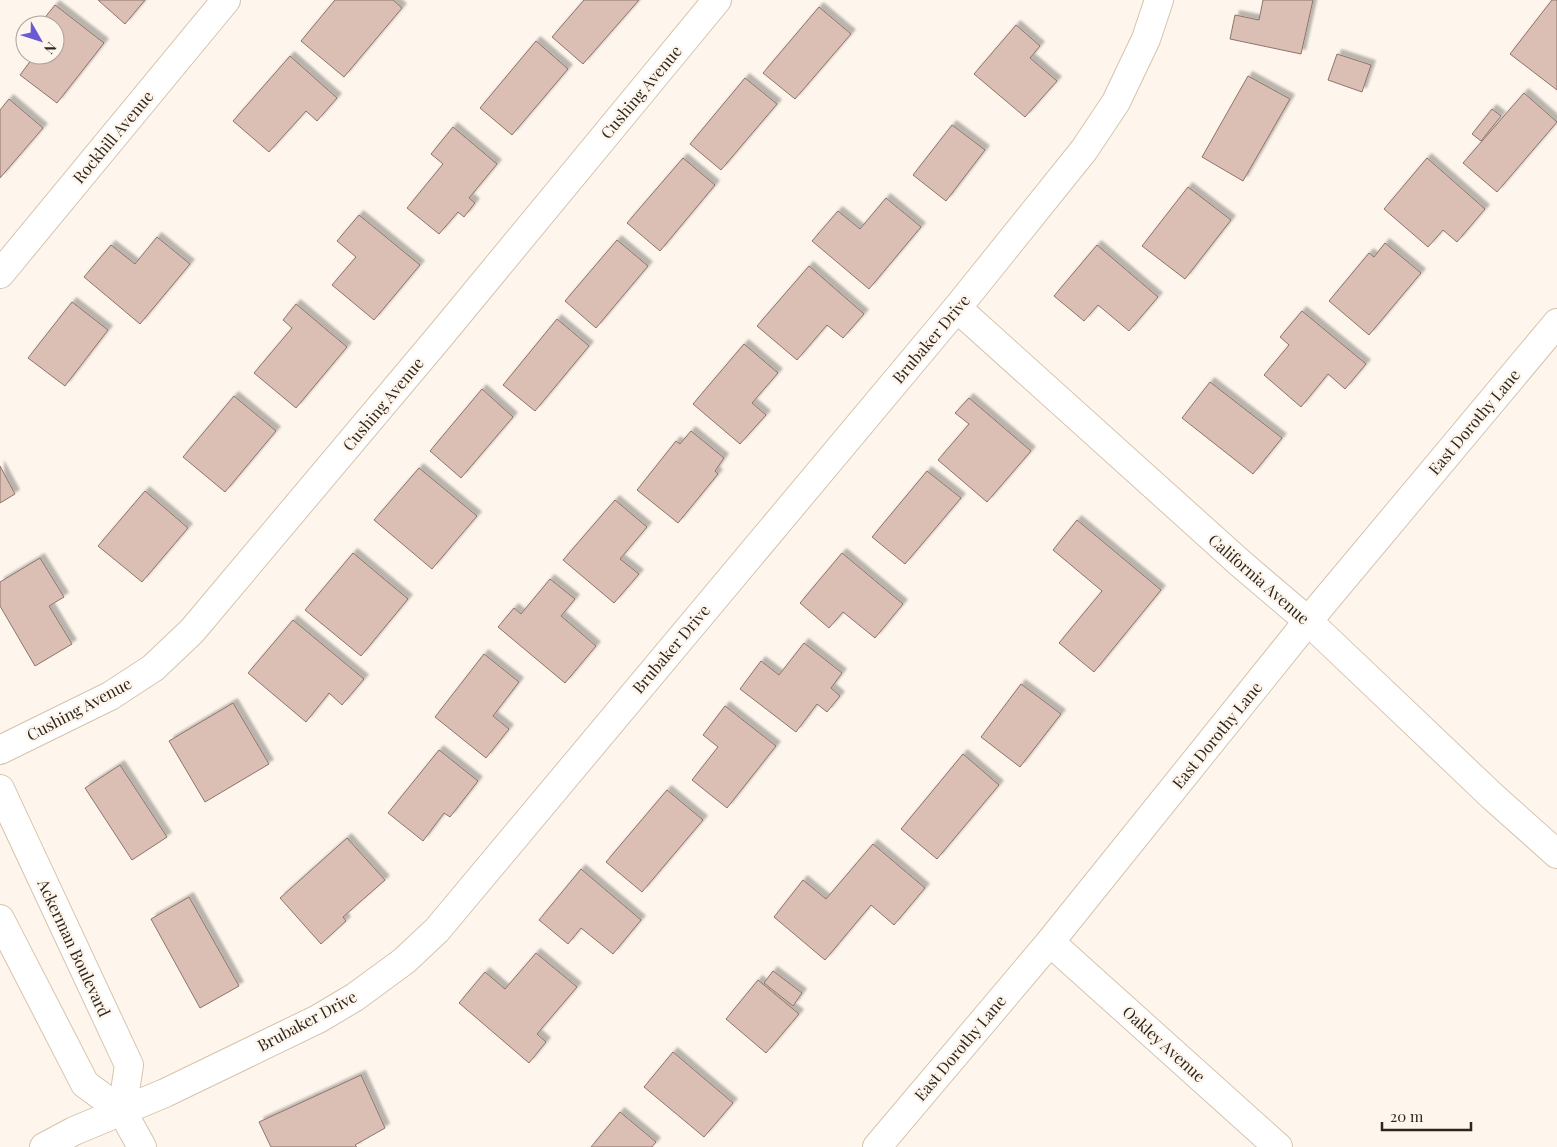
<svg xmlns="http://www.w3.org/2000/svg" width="1557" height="1147" font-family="'Playfair Display',serif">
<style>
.building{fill:#dbbeb4;stroke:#8e746a;filter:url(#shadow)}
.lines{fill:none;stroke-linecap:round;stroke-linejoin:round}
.minor-casing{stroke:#d6c3ad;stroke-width:30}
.tertiary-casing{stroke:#d6c3ad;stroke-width:30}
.primary-casing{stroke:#d6c3ad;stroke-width:30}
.minor{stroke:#fff;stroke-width:28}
.tertiary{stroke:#fff;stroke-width:28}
.primary{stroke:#fff;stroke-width:28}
.labels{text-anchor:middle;stroke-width:5;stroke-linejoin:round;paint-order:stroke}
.street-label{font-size:16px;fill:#2d261e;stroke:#fef6ed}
</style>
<defs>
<filter id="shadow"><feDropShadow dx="4.5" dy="-4.5" stdDeviation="1" flood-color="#0004"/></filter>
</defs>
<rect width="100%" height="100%" fill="#fef6ed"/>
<!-- building -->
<g class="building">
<polygon points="98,0 145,0 125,24"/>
<polygon points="335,0 393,0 402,8 344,77 301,41"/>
<polygon points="584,0 639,0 583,64 552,37"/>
<polygon points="1263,0 1313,0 1301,54 1230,39 1235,15 1259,20"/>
<polygon points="1552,0 1557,0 1557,90 1510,54"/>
<polygon points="55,5 104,43 57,103 20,75 35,55 55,55 55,25 49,25 43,20"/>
<polygon points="819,7 851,34 795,99 763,73"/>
<polygon points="1016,25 1040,46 1030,58 1057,81 1025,117 974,74"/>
<polygon points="536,41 568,69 512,135 480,108"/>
<polygon points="1337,54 1371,65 1362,92 1328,80"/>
<polygon points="290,56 337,98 317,121 306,111 269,152 233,121"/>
<polygon points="1248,76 1290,99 1243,181 1202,157"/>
<polygon points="745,78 777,104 721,170 690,144"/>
<polygon points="1524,93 1557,122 1497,192 1463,163"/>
<polygon points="9,99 43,128 0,178 0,110"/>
<polygon points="1492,109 1501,116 1481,141 1472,134"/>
<polygon points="952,125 985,150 946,201 913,175"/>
<polygon points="453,127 497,164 469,198 475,203 464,217 458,212 439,234 407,208 443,164 431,154"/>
<polygon points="683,158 715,185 660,251 627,223"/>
<polygon points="1427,158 1485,209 1457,242 1443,230 1428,247 1384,209"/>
<polygon points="1188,187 1231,220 1185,279 1142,246"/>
<polygon points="886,198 921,227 869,289 812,241 838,211 860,229"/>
<polygon points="359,215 420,265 374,320 332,285 356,257 337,241"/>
<polygon points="157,237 190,264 140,324 84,277 111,245 135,264"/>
<polygon points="617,240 648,266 596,328 565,301"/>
<polygon points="1385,243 1421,273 1369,335 1329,301 1369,253 1374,257"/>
<polygon points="1097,245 1158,297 1129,331 1098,305 1084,321 1054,296"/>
<polygon points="809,266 864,314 843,338 827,325 797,360 757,326"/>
<polygon points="72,302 108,330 65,386 28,358"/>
<polygon points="296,304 347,347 296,408 254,373 292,328 283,320"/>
<polygon points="1302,311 1366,364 1345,389 1328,374 1301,407 1264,375 1289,345 1280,337"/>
<polygon points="557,319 589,346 535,411 503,385"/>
<polygon points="744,344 778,373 752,403 766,415 740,444 693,404"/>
<polygon points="1210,382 1282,438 1253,474 1182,418"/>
<polygon points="482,389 513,417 461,478 430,451"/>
<polygon points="234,396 276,431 225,492 183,457"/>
<polygon points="969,398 1031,451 987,502 938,460 969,424 955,413"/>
<polygon points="691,431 724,458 715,471 718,474 678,523 637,490 676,441 680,444"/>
<polygon points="0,466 15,494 0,503"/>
<polygon points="419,468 477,516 432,569 374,520"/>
<polygon points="927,471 961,498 905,564 872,537"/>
<polygon points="145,491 188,528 142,582 98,546"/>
<polygon points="615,500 647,527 620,559 639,574 614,603 563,560"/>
<polygon points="1077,520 1161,590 1094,672 1059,643 1102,591 1053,550"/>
<polygon points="353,553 408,599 361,656 305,610"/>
<polygon points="842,553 903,604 875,638 843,612 829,628 800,603"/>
<polygon points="40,558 64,597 49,606 72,644 35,666 0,606 0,582"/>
<polygon points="550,579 575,599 561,616 596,646 565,683 498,627 514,608 521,614"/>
<polygon points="293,620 364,679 342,705 329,693 306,722 248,673"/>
<polygon points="804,643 842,673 831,688 840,696 827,712 817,704 796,732 740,689 761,661 779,675"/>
<polygon points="484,654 519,682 493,716 509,729 486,758 435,717"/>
<polygon points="1021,684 1061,714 1020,767 981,737"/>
<polygon points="233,703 269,764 205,802 169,741"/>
<polygon points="725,706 776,746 727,808 692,780 718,747 703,735"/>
<polygon points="439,750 478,781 450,817 444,813 423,841 388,813"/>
<polygon points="963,754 999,785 937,859 901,829"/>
<polygon points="120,765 167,837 132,860 85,788"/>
<polygon points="667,790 703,820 642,892 606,862"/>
<polygon points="347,838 385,880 343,917 346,921 321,944 280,898"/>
<polygon points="873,844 925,888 894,925 871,905 825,960 774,917 803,880 826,899"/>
<polygon points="581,869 641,920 613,954 581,928 568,944 539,920"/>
<polygon points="189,897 239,986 200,1008 151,919"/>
<polygon points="536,953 577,987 537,1034 546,1042 529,1063 459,1003 485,972 505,989"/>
<polygon points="773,971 802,993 793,1006 764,983"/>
<polygon points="758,980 799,1014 766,1053 726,1019"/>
<polygon points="673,1052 733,1103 704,1137 644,1087"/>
<polygon points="361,1075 385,1128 355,1145 357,1147 271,1147 259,1122"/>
<polygon points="620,1112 656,1142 652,1147 591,1147"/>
</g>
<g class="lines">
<!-- minor casing -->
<g class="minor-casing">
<g id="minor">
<polyline points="0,274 226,0"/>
<polyline points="957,308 1240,563 1308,621 1492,796 1557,854"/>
<polyline points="0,750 110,696 153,668 192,631 440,336 717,0"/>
<polyline points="1050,942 1278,1147"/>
<polyline points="44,1147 74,1131 165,1093 318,1019 355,997 404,961 437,930 957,308 1084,150 1116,102 1146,39 1159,0"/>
</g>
</g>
<!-- tertiary casing -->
<g class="tertiary-casing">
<g id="tertiary">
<polyline points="0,789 129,1065 122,1111"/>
<polyline points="0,919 85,1084 122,1111 142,1147"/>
</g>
</g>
<!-- primary casing -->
<g class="primary-casing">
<polyline id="primary" points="877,1147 1050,942 1308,621 1557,323"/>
</g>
<!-- minor -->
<use href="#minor" class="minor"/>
<!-- tertiary -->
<use href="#tertiary" class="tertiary"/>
<!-- primary -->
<use href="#primary" class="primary"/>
</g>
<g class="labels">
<!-- street labels -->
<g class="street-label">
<text transform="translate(641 92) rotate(-50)" y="6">Cushing Avenue</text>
<text transform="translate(113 137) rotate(-50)" y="6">Rockhill Avenue</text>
<text transform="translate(931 339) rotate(-50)" y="6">Brubaker Drive</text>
<text transform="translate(383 404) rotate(-50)" y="6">Cushing Avenue</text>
<text transform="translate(1474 422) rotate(-50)" y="6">East Dorothy Lane</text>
<text transform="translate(1259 579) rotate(41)" y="6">California Avenue</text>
<text transform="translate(671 649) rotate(-50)" y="6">Brubaker Drive</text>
<text transform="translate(79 709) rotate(-28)" y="6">Cushing Avenue</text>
<text transform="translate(1217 735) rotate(-51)" y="6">East Dorothy Lane</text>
<text transform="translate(74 948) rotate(65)" y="6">Ackerman Boulevard</text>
<text transform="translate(307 1021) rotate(-28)" y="6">Brubaker Drive</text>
<text transform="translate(1164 1044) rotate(42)" y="6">Oakley Avenue</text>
<text transform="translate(960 1048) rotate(-50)" y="6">East Dorothy Lane</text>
</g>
</g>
<!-- north arrow -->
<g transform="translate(40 40) rotate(129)"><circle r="24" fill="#fef6ed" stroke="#aaa39a"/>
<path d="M0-4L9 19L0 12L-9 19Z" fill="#6a5bd5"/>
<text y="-8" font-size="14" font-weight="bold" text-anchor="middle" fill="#2d261e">N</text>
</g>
<!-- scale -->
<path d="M1382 1122v8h89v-8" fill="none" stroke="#2d261e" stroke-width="2.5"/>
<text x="1390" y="1122" font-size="15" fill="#2d261e" stroke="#fef6ed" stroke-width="4" paint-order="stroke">20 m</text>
</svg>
